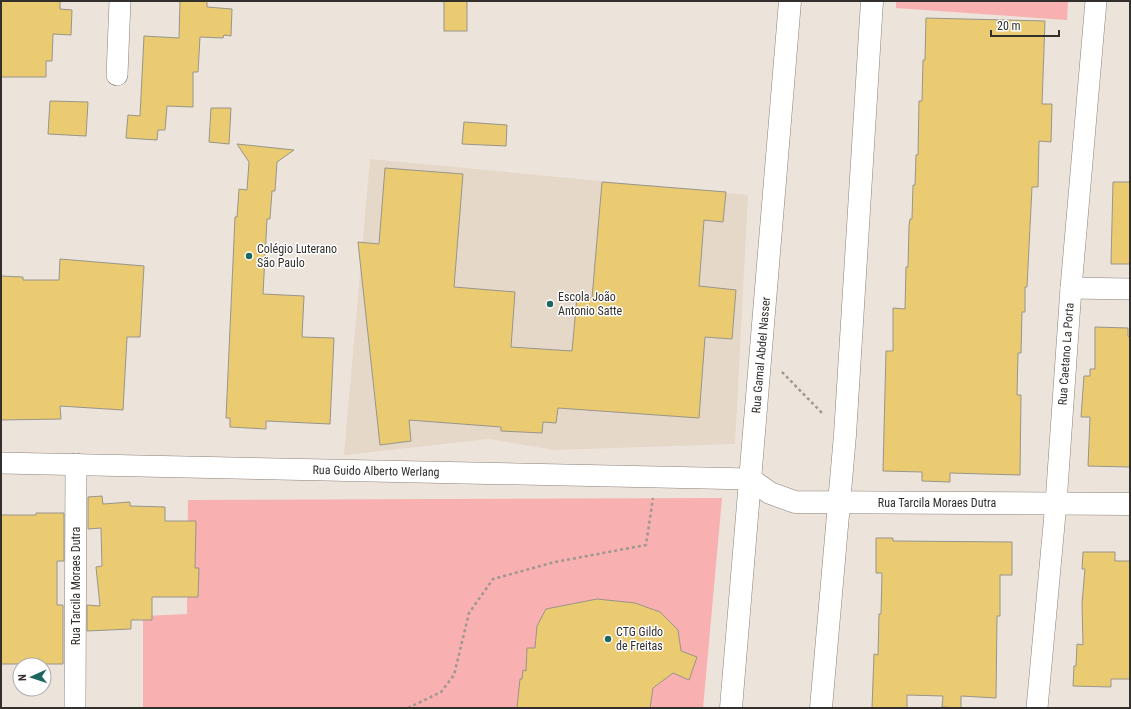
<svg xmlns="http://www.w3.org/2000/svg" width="1131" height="709" font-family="'Roboto Condensed',sans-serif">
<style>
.built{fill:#e6d8c9}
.green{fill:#f8b0b0}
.building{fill:#ebcb72;stroke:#98958a}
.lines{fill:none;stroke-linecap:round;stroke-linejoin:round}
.street-casing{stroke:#8b827a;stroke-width:22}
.secondary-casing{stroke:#8b827a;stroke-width:23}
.path{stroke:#9f9891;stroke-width:2.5;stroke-dasharray:3 3;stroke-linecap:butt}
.street{stroke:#fff;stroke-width:21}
.secondary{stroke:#fff;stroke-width:22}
.poi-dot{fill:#1e675e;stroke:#fff;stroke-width:1.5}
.labels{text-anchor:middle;stroke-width:3;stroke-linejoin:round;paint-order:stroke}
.poi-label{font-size:12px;fill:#332f2c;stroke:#fff;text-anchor:start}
.street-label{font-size:12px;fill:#332f2c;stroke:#fff}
</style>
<rect width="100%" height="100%" fill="#ece3da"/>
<!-- built -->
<polygon class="built" points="370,159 748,195 735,444 554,450 489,439 344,455"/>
<!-- green -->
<g class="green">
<polygon points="896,1 1068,1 1067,20 896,8"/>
<polygon points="722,498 703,708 143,708 143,616 187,614 188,500"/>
</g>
<!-- building -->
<g class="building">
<polygon points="1,1 60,1 60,9 72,10 71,35 53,34 52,61 46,61 46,77 1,77"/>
<polygon points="180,1 207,1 207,7 232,9 231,36 224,35 223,38 200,37 198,72 193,72 193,107 167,106 165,130 158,130 157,140 126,138 128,115 140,116 144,36 179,38"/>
<rect x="444" y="1" width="23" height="30"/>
<polygon points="926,18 1045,21 1042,104 1052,104 1051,142 1039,141 1038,187 1032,187 1027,287 1025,287 1025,312 1022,312 1021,353 1018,353 1017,395 1021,395 1020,475 950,473 950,482 922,481 922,472 883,471 886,351 893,351 893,308 905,309 906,267 908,267 909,226 910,219 912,219 913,185 915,185 916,155 918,155 919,101 922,101 923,60 925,60"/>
<polygon points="50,101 88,102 86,136 48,134"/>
<polygon points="211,108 231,108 229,144 209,142"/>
<polygon points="464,122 507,125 506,146 462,144"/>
<polygon points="237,144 294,150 277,162 275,191 272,191 270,219 267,219 263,294 304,296 302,337 334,338 330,424 266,421 266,429 230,427 230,418 226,418 235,217 237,217 239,189 247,190 249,162"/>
<polygon points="385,168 463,174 454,287 515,292 511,347 572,351 577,297 592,298 602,182 726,192 723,222 704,220 699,286 736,290 732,339 705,337 699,418 558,408 556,423 543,422 542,433 501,431 501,427 409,420 411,441 380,445 358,242 379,244"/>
<polygon points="1113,182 1130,182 1130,264 1111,264"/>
<polygon points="60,259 144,266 140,337 127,337 123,410 60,406 61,419 1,420 1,276 23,277 23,280 59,280"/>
<polygon points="1095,327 1128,328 1128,336 1130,337 1130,467 1088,466 1090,417 1081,417 1084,376 1090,376 1090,369 1095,369"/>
<polygon points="102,496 103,504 130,502 130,506 165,507 165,521 196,521 195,568 199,568 198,597 152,597 152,620 131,620 131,629 87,631 87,605 100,606 96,567 102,566 101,528 88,529 88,497"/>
<polygon points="36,513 64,513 64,561 57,561 57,605 63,605 63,664 1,664 1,515 36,515"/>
<polygon points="876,538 893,538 893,541 1012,542 1012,575 1000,575 1000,616 997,616 996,698 961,696 961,708 942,707 943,696 907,695 907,708 872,708 874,654 878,655 879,614 881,614 882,573 876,573"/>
<polygon points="1083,552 1115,552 1115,561 1130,561 1130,679 1111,679 1111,687 1073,686 1074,666 1076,666 1077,644 1083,645 1082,603 1085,569 1082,569"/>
<polygon points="597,599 635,603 660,612 678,630 681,651 697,657 689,680 673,673 653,688 650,708 517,708 520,679 522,679 523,670 526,671 527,648 535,648 537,626 546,609"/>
</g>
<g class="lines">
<!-- street casing -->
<g class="street-casing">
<g id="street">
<polyline points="117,75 120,1"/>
<polyline points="1071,288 1130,289"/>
<polyline points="1,463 750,479"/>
<polyline points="75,708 76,464"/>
<polyline points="1037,708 1056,503 1071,288 1096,1"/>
</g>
</g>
<!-- secondary casing -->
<g class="secondary-casing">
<g id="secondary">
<polyline points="750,479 770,493 795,502 1130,504"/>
<polyline points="731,708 790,1"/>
<polyline points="821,708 845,435 872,1"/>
</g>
</g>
<!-- path -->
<g class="path">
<polyline points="782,372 823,414"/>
<polyline points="408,708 441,692 454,675 469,613 493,579 555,562 646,545 653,498"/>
</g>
<!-- street -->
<use href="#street" class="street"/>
<!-- secondary -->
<use href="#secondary" class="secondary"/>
</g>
<!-- markers -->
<g class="poi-dot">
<circle cx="249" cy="256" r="4"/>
<circle cx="550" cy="304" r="4"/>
<circle cx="608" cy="639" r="4"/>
</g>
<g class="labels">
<!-- poi labels -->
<g class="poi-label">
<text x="257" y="253">Colégio Luterano<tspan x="257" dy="14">São Paulo</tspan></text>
<text x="558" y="301">Escola João<tspan x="558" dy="14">Antonio Satte</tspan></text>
<text x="616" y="636">CTG Gildo<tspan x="616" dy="14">de Freitas</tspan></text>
</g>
<!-- street labels -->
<g class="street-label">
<text transform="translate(1066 354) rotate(-86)" y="4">Rua Caetano La Porta</text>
<text transform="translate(761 355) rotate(-85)" y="4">Rua Gamal Abdel Nasser</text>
<text transform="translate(376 471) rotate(1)" y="4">Rua Guido Alberto Werlang</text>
<text x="937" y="507">Rua Tarcila Moraes Dutra</text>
<text transform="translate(76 586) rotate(-90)" y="4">Rua Tarcila Moraes Dutra</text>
</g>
</g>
<!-- border -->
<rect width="1131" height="709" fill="none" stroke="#332f2c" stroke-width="4"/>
<!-- north arrow -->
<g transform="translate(32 677) rotate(267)"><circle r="19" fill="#ffffff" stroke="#adacab"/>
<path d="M0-3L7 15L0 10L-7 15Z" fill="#1e675e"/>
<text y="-6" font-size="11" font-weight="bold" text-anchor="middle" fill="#332f2c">N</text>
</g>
<!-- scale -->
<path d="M991 30v6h68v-6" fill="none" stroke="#332f2c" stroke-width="2"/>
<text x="997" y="30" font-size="12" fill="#332f2c" stroke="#ffffff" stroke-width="3" paint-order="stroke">20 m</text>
</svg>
